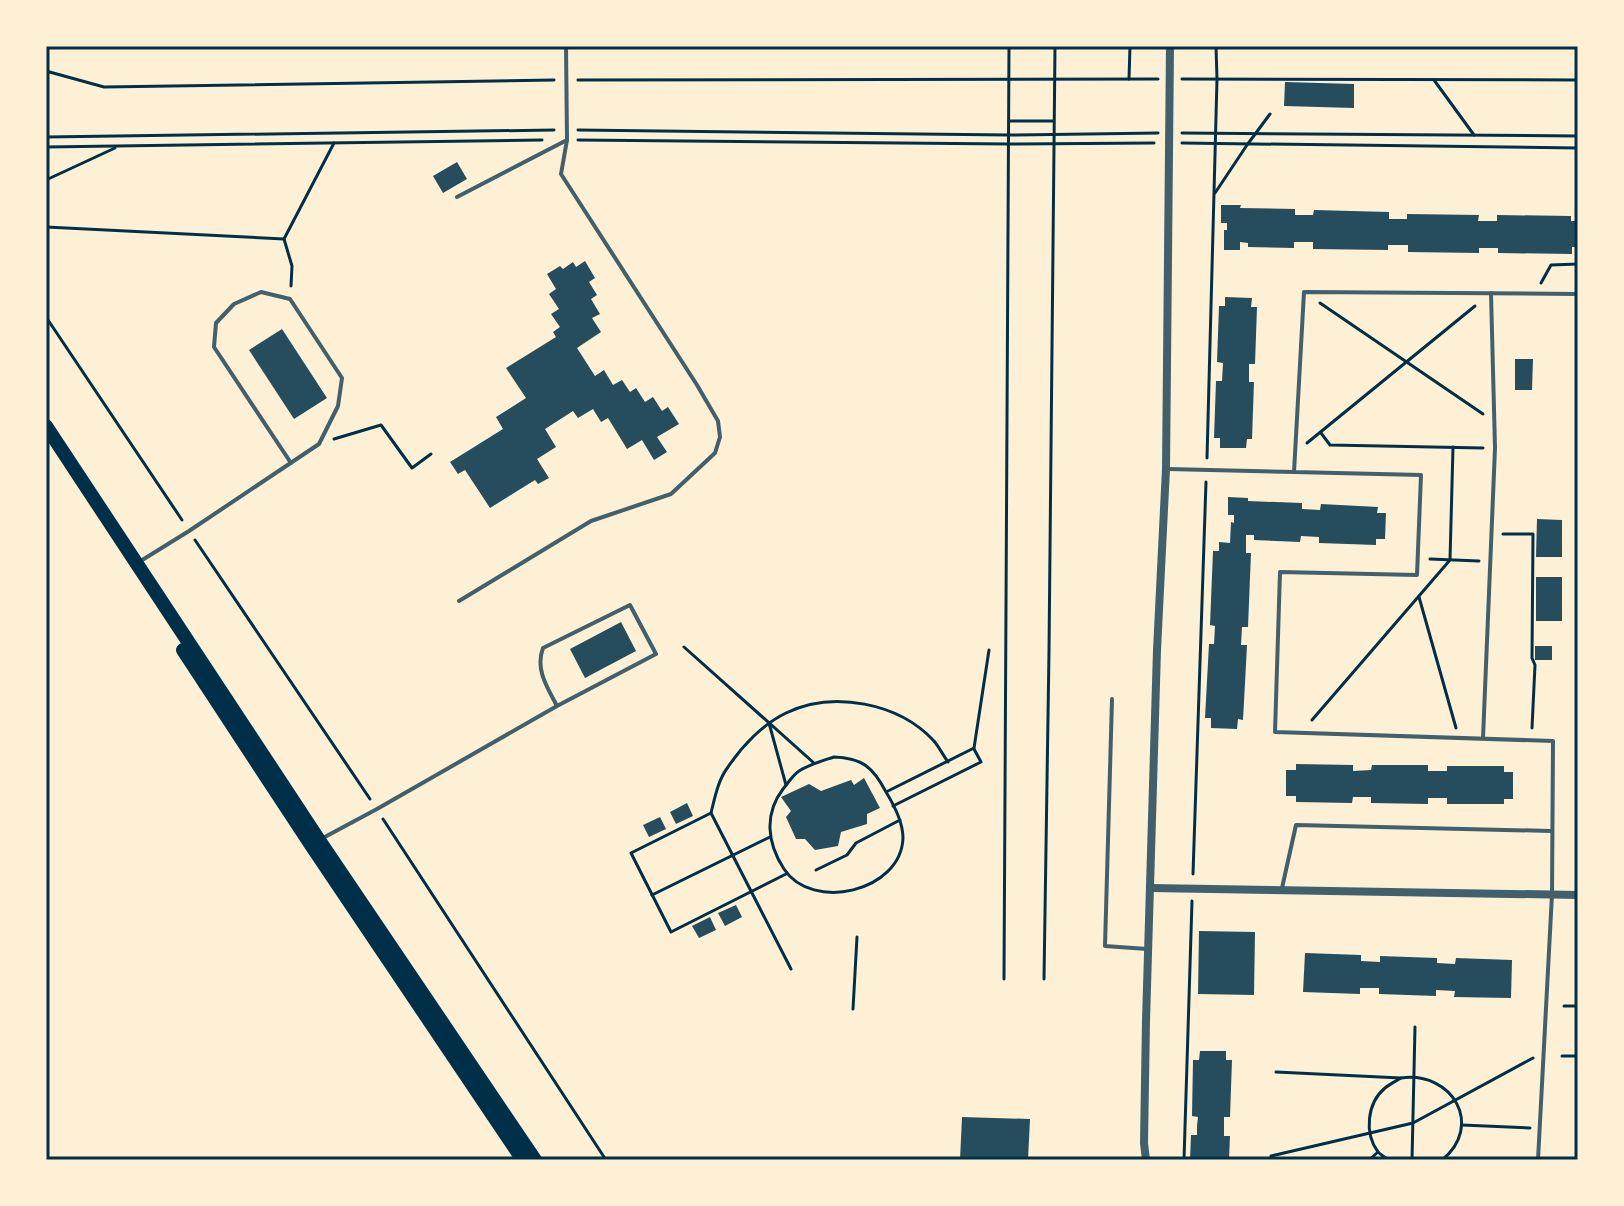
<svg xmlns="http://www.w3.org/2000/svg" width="1624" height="1206" font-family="Inter,sans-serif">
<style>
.building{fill:#264d5e}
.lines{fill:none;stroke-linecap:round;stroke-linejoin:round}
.path{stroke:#003049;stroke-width:3}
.service{stroke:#3f606c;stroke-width:4}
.minor{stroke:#3f606c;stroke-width:8}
.trunk{stroke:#003049;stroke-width:14}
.neatline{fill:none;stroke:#003049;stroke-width:3}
</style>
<rect width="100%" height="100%" fill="#fdf0d5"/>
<!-- building -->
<g class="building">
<polygon points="1285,82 1354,84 1354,108 1284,106"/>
<polygon points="457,162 467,179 443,193 433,176"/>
<polygon points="1221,205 1241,205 1240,208 1295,209 1295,215 1313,215 1314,210 1389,212 1389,219 1407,219 1407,214 1479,215 1478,221 1497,221 1497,215 1571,216 1571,221 1578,221 1578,247 1572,247 1572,254 1498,253 1498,248 1479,248 1479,253 1408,252 1408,245 1388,245 1388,250 1313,249 1313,242 1294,242 1294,248 1248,247 1248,243 1240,242 1240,250 1224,250 1224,230 1227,230 1227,223 1221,223"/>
<polygon points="585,261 595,278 589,282 597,295 591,299 600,314 592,318 601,332 577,348 595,376 604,370 613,385 622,380 630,392 636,388 645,402 653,397 662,411 668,407 679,424 657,437 667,452 654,460 642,440 627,449 608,418 601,422 593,409 578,418 573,411 545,429 556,447 537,459 549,478 538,484 535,480 490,508 465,470 458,474 450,462 503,429 496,417 526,398 506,368 556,337 553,332 560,327 551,314 559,309 549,294 556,289 547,274 560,266 563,269 573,262 576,267"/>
<polygon points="1225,297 1252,298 1251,307 1257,307 1255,364 1249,364 1249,382 1254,382 1252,439 1247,439 1246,448 1220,448 1220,438 1214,438 1216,381 1222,381 1223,363 1217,362 1219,306 1225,306"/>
<polygon points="282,329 327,398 294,419 249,350"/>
<polygon points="1515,359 1533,359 1532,390 1515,390"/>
<polygon points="1228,497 1248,498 1248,501 1302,503 1302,509 1320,510 1321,504 1378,507 1377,513 1386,513 1385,539 1376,539 1376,545 1319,543 1319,537 1301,536 1300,542 1254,540 1254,535 1246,535 1246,553 1251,553 1248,627 1242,627 1241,645 1247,645 1245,683 1243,720 1238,719 1237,729 1211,728 1211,718 1205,718 1209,644 1214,644 1215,626 1210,625 1213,551 1219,551 1219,542 1230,543 1231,522 1234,523 1234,515 1228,515"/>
<polygon points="1537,519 1562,520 1562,557 1536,557"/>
<rect x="1536" y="577" width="26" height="44"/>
<polygon points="621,622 636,651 585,678 570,649"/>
<rect x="1535" y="646" width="17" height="14"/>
<polygon points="1296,764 1353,765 1353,771 1371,770 1372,765 1428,765 1428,771 1447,771 1447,766 1504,766 1504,772 1513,772 1513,799 1504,799 1504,804 1447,804 1447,798 1428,798 1428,804 1371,803 1371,797 1353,797 1352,803 1296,802 1296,796 1286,796 1286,770 1296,770"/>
<polygon points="864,778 880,808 867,814 867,824 841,832 838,846 815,850 805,839 796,839 786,817 791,811 781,797 809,784 821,791 851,780 854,785"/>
<polygon points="687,803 693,816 676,824 670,812"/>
<polygon points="660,817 666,829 649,837 643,825"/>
<polygon points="736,905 742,917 725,926 718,913"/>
<polygon points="710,917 716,930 699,938 692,926"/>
<polygon points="1199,931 1255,932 1254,995 1198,994"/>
<polygon points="1305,953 1361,955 1361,961 1380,962 1380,956 1437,958 1437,963 1455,964 1456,958 1512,960 1511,998 1454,997 1455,991 1436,990 1436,996 1379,994 1379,988 1360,988 1360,994 1303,992"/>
<polygon points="1200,1051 1226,1051 1226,1060 1232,1060 1230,1117 1224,1117 1224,1136 1230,1136 1229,1160 1190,1160 1191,1135 1197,1135 1197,1126 1198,1117 1192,1116 1193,1060 1199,1060"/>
<polygon points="962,1117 1030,1119 1028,1160 960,1160"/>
</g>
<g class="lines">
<!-- path -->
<g class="path">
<polyline points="46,71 104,87 554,80"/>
<polyline points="1129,79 1130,46"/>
<polyline points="1182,79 1578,80"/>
<polyline points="578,80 1158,79"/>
<polyline points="1434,80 1474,135"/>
<polyline points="1009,121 1053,121"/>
<polyline points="578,130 1009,135 1158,133"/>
<polyline points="1182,133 1578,136"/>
<polyline points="46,137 554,130"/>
<polyline points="578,140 1009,144 1154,143"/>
<polyline points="1182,143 1578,148"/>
<polyline points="46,147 542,140"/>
<polyline points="46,180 115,148"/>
<polyline points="1215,193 1247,145 1270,114"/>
<polyline points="46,227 284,239 334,143"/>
<polyline points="284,239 292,266 291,286"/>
<polyline points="1541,283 1551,265 1578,264"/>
<polyline points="1320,303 1483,414"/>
<polyline points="46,317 182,520"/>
<polyline points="1321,433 1330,445 1483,448"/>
<polyline points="334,439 381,425 412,468 431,454"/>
<polyline points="1307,443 1475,306"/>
<polyline points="1207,458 1217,79 1216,46"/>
<polyline points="1503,534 1533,534 1532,658 1535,665 1532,728"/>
<polyline points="195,540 370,799"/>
<polyline points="1430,559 1479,561"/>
<polyline points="1419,597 1456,728"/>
<polyline points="684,647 814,763"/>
<polyline points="1312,720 1450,560 1453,447"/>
<polyline points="769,723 786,785"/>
<path d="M834 757C862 758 873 767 886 792 894 805 903 822 903 838 901 892 812 912 784 869 767 843 764 814 783 789 788 783 793 775 799 771 810 764 822 761 834 757Z"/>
<polyline points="888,791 974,748 989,650"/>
<polyline points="893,806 981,762 974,749"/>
<polyline points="711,813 631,853 671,932 786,874"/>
<polyline points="383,819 606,1160"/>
<polyline points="816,870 847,855 856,843 900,820"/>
<polyline points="1193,874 1206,482"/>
<polyline points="652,895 770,837"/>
<path d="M791 969 711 813C715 797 718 780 728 767 742 746 763 724 786 713 833 690 899 703 934 741 939 747 943 755 948 762"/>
<polyline points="1004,979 1009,46"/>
<polyline points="1044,979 1049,651 1055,46"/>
<polyline points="1564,1006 1578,1006"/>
<polyline points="853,1009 857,937"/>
<polyline points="1562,1056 1578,1056"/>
<path d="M1276 1072 1401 1078C1453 1071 1484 1126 1442 1160"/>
<polyline points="1462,1125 1530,1128"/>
<polyline points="1271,1156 1413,1123 1533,1058"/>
<polyline points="1184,1160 1192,901"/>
<polyline points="1369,1160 1378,1152"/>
<path d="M1388 1160C1385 1157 1381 1155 1378 1152 1364 1133 1367 1103 1385 1088 1390 1084 1396 1081 1401 1078"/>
<polyline points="1412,1160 1415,1027"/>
</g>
<!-- service -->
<g class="service">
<polyline points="457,197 567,140"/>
<polyline points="1168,469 1294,472"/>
<polyline points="139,562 189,531 319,444 338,406 342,378 290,299 261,292 234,304 216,323 214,347 291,463"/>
<polyline points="459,601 591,521 671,494 715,453 720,437 718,421 697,385 561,174 567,140 566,46"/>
<polyline points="1112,699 1105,946 1147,949"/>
<polyline points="1483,738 1495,448 1491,293"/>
<path d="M321 839 377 809 557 706 656 654 630 605 543 648C535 669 547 687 557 706"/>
<polyline points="1282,888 1296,825 1551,831"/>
<polyline points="1538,1160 1552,894 1553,741 1275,732 1280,572 1417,575 1421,475 1294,472 1304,292 1578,294"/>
</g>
<!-- minor -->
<g class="minor">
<polyline points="1150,888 1578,895"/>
<polyline points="1146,1160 1144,1143 1146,1021 1157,650 1166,469 1170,46"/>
</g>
<!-- trunk -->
<g class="trunk">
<polyline points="46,426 319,840 535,1160"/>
<polyline points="183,650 311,845 523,1160"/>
</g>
</g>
<!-- border -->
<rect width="1624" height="1206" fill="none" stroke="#fdf0d5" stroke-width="96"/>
<rect x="48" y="48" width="1528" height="1110" class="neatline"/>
</svg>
